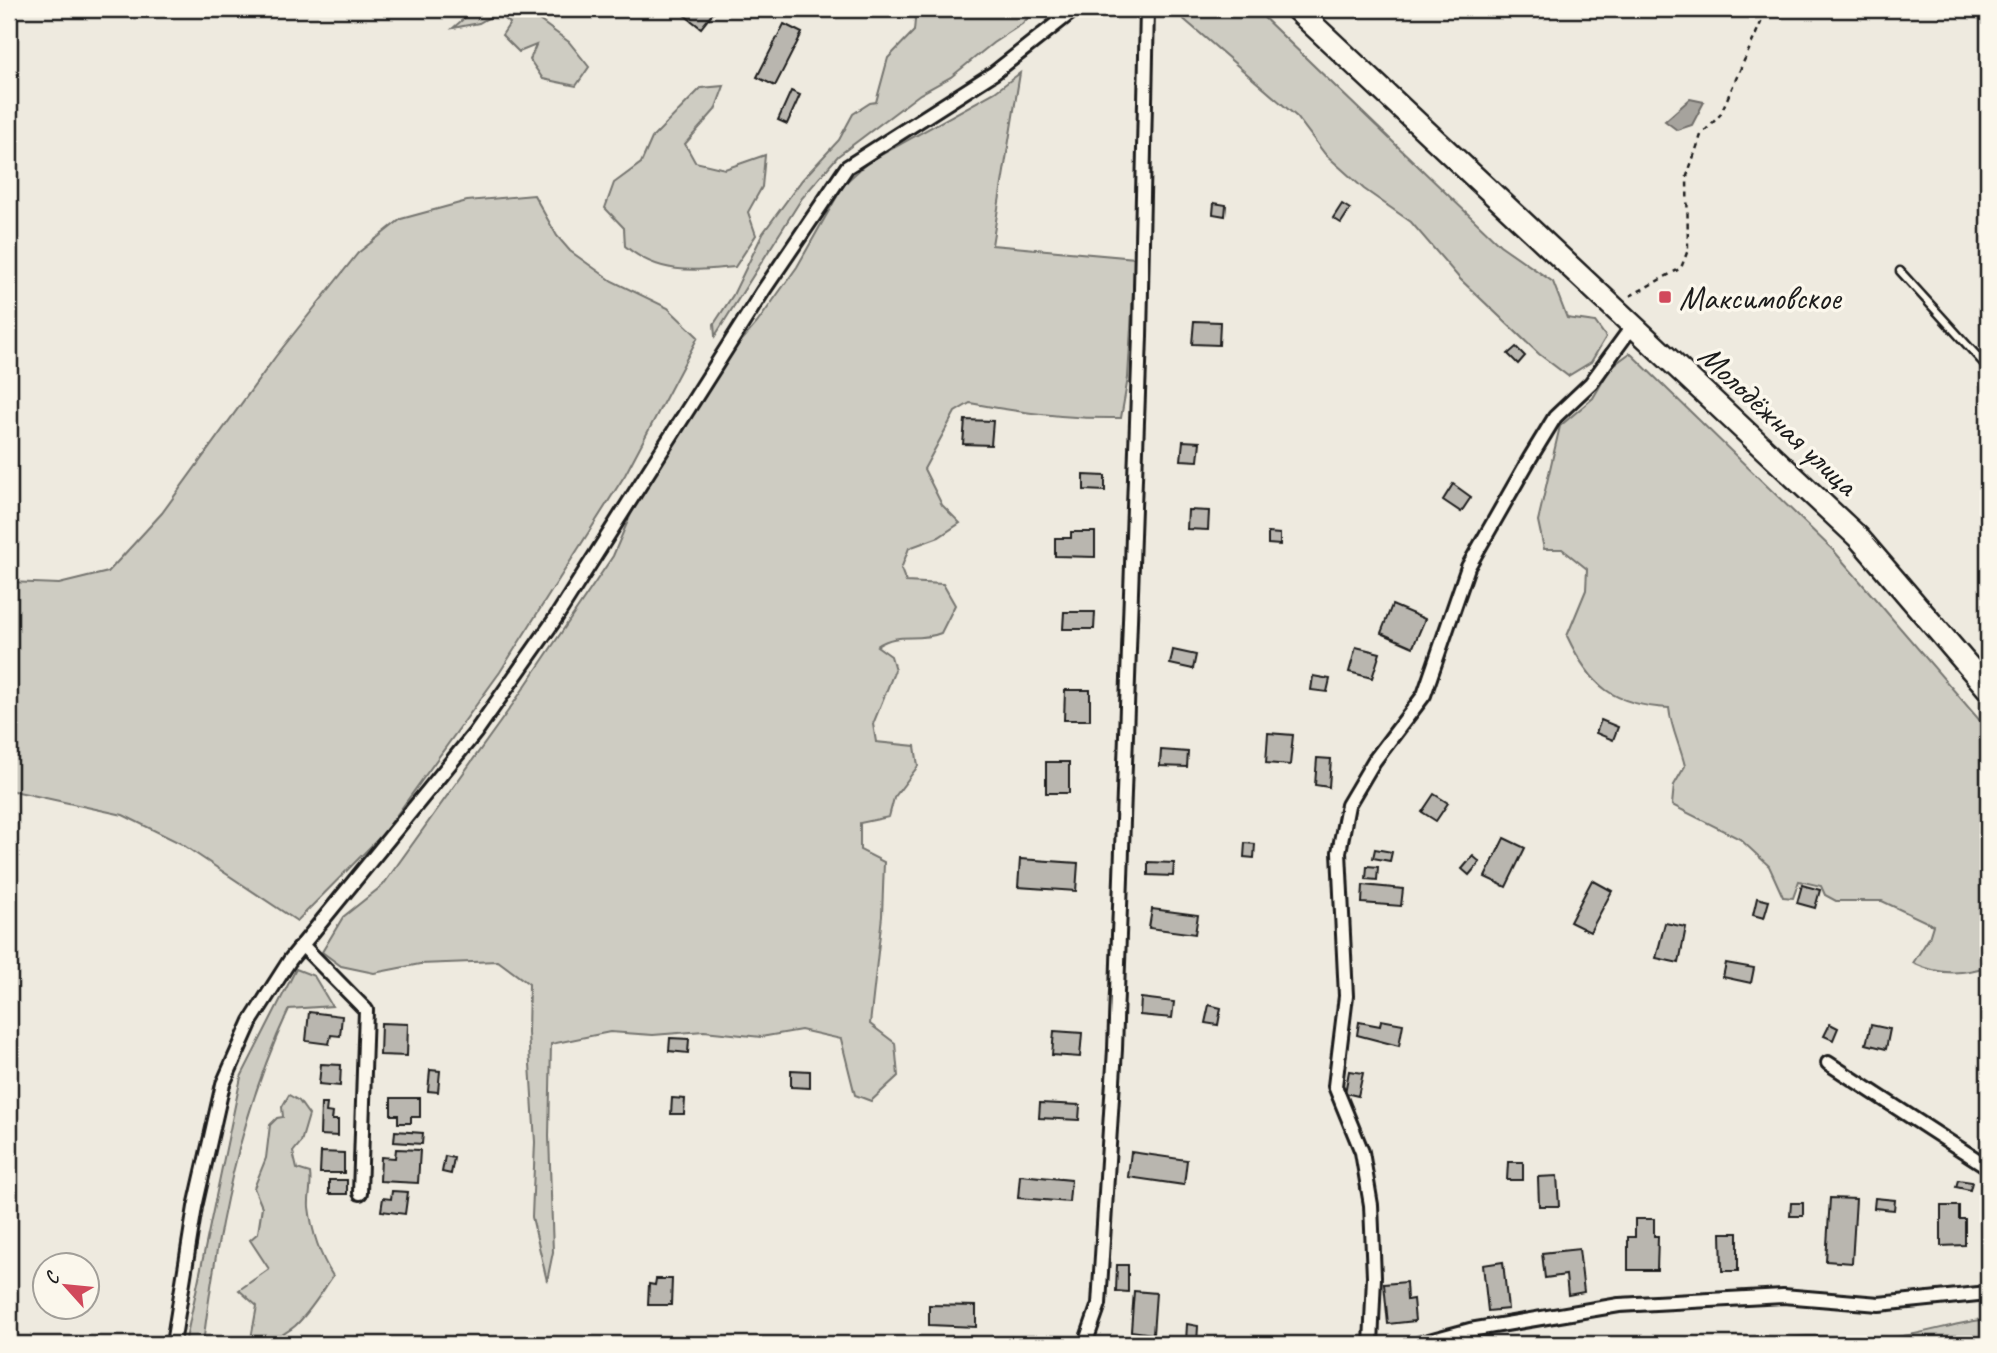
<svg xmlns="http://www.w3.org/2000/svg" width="1997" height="1353" font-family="Caveat,sans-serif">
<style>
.green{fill:#ceccc2;stroke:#75746f;stroke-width:2}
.water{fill:#a6a39d;stroke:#6f6d69;stroke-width:2}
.building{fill:#b9b6af;stroke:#1c1c1c;stroke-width:2}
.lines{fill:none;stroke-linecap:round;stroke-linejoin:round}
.lane-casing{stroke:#1c1c1c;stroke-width:11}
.street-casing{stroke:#1c1c1c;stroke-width:18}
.primary-casing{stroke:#1c1c1c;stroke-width:26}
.path{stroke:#1c1c1c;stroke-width:2.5;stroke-dasharray:5 5;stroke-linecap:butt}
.lane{stroke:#fbf7ec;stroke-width:6}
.street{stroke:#fbf7ec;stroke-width:12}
.primary{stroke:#fbf7ec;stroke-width:21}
.poi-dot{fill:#d1495b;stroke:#fbf7ec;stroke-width:2.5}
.labels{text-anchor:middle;stroke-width:7;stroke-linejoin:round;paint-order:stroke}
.poi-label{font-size:33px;fill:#1c1c1c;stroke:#fbf7ec;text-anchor:start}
.street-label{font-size:33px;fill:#1c1c1c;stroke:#fbf7ec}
</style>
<rect width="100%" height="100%" fill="#eeeadf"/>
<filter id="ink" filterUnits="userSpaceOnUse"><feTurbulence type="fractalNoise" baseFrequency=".0143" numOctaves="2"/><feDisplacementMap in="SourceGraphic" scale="14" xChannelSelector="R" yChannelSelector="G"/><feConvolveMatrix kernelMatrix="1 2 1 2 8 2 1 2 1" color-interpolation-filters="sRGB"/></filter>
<g filter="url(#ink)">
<!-- green -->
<g class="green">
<polygon points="475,9 524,9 569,42 589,67 576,86 543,79 530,60 536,45 519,52 502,35 510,23 497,13 479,23 453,28"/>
<polygon points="916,9 1037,9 1022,24 993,43 951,77 920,94 838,156 802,198 715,336 714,324 733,295 763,233 802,180 839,140 853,114 870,103 876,102 888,58 914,31"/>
<polygon points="1172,9 1255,9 1500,245 1553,282 1567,318 1595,322 1606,337 1591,362 1568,376 1539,354 1460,279 1411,222 1364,189 1325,154 1297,117"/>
<path d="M1020 73 992 245 1135 258 1128 378 1121 418C1070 419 1021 413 970 403L955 412 924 469 942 505 960 523 939 537 909 548 901 569 906 582 943 584 955 605 941 633C916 643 899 631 877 646L891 656 895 670 873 724 876 742 915 746 918 766 894 798 889 817 860 823V850L884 862 882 916 870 1024 895 1043 898 1076 871 1101 855 1095 841 1039 801 1030 761 1037 704 1031 653 1035 610 1032 551 1044 549 1136 553 1252 547 1281 532 1217 535 1142 528 1033 529 984 498 961 420 964 374 973 341 966 322 952 343 917 383 885 513 704 613 556 636 502 713 374 757 323 797 267 844 184 868 162 995 92Z"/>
<path d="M724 86 715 110 685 144 695 162 725 169 765 155 762 187 748 212 756 235 735 267C693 271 659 275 625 246L624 228 605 208 614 183 641 163 652 138 701 88Z"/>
<polygon points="534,195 557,236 570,251 612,281 668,308 698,337 625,475 500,672 383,834 297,921 180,843 123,815 9,790 9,582 59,584 108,572 162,513 276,356 358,253 401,219 467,201"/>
<path d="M1630 353 1834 551 1988 730V966C1963 975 1938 975 1913 963L1929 938 1933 925 1882 901H1836L1825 895 1821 886 1799 881 1793 898 1783 897 1769 866 1740 839 1672 805 1674 785 1685 766C1680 745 1671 729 1669 708 1613 705 1591 687 1567 636L1586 590 1587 569 1562 549H1544L1538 521 1560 426 1593 398 1611 367Z"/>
<path d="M296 969 314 976 332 1006 289 1009C240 1113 217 1231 203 1344H185L241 1077Z"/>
<path d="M289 1095 299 1101 309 1115 301 1142 293 1152 297 1169 310 1173C312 1188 308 1196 309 1207 312 1233 319 1254 333 1276 321 1293 310 1312 295 1326 287 1333 279 1334 274 1344H250L257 1306 239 1290 269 1269 250 1240 258 1233 262 1207 254 1188 266 1158 270 1125 277 1118 283 1117 282 1107Z"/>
<path d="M1988 1319V1344H1766C1809 1328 1859 1342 1902 1336 1931 1332 1959 1322 1988 1319Z"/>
</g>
<!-- water -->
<polygon class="water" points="1690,99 1704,102 1692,125 1677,130 1665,121"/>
<!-- building -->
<g class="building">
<polygon points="687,9 716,9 701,28 683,14"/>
<polygon points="784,24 802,33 775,86 757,77"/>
<polygon points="791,91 800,95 787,124 778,120"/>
<polygon points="1214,203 1226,205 1225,216 1213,214"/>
<polygon points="1342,204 1350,209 1341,223 1333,218"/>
<polygon points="1194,321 1220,322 1219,345 1192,344"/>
<polygon points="1516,347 1525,356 1518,364 1508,354"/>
<polygon points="965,420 993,421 991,445 963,444"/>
<polygon points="1183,441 1200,442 1198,461 1181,460"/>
<polygon points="1084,475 1105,476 1105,491 1084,490"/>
<polygon points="1453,484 1471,497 1461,512 1443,500"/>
<polygon points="1188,510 1209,511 1208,530 1187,529"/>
<polygon points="1071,532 1095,532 1095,557 1055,556 1055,538 1071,538"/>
<polygon points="1268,533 1280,534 1280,545 1268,544"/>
<polygon points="1392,605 1425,619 1413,647 1381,633"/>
<polygon points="1064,612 1095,612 1094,629 1063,629"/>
<polygon points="1356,647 1380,653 1372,678 1349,672"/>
<polygon points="1173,650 1196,655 1193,669 1170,664"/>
<polygon points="1313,676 1330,679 1327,692 1311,690"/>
<polygon points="1065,690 1090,690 1090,720 1064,720"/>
<polygon points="1601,720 1618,727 1613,740 1596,733"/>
<polygon points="1268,733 1293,735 1290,765 1266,763"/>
<polygon points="1161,750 1188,752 1187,767 1160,766"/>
<polygon points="1317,758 1331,759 1329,787 1315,785"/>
<rect x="1046" y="762" width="23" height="31"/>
<polygon points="1434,794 1448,803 1436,821 1422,812"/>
<polygon points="1504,838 1525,848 1506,887 1485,877"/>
<polygon points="1245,843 1255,844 1254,858 1244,857"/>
<polygon points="1375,849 1392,852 1390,861 1373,858"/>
<polygon points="1473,856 1480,862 1469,875 1462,869"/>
<polygon points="1020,859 1078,863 1076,891 1018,887"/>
<polygon points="1148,862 1174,863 1173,876 1148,875"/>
<polygon points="1367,866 1378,867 1377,880 1366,879"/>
<polygon points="1592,880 1612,891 1590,932 1570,922"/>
<polygon points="1363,885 1403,889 1401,906 1362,903"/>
<polygon points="1802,885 1820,890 1815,908 1797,903"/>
<polygon points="1757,898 1769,901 1764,918 1753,915"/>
<polygon points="1152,909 1198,915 1195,934 1149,928"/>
<polygon points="1665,923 1686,927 1679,963 1656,958"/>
<polygon points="1726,963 1754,968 1751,983 1723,977"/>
<polygon points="1141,998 1174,1002 1172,1018 1140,1015"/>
<polygon points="1209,1005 1221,1008 1218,1025 1205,1023"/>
<polygon points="309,1012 342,1016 340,1036 331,1035 329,1044 306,1041"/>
<polygon points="1381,1020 1403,1024 1399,1046 1357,1035 1359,1022 1380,1026"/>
<polygon points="381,1023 408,1024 407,1056 380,1055"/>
<polygon points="1830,1024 1838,1028 1833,1040 1824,1036"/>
<polygon points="1871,1025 1890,1029 1886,1049 1866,1044"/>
<polygon points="1054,1031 1082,1033 1080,1057 1052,1055"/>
<polygon points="670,1038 689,1039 688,1053 669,1051"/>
<polygon points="321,1064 341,1065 340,1086 319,1084"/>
<polygon points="430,1070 440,1071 438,1092 428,1091"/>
<polygon points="791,1070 810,1071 810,1088 791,1087"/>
<polygon points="1349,1071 1363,1073 1358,1096 1345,1093"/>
<polygon points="391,1098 420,1098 420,1117 411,1117 411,1123 398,1123 398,1115 391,1115"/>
<polygon points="672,1098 685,1099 684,1114 671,1114"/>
<polygon points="1040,1103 1080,1105 1079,1120 1039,1118"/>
<polygon points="321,1104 327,1104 326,1112 333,1113 332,1120 338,1120 338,1136 320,1135"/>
<polygon points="395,1131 423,1133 422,1144 394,1142"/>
<polygon points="396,1149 420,1150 418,1183 380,1181 381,1157 395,1158"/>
<polygon points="321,1152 344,1153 344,1173 320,1173"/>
<polygon points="1131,1152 1187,1160 1184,1185 1128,1177"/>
<polygon points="445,1156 454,1158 451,1174 442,1172"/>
<polygon points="1508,1162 1523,1162 1523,1180 1507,1180"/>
<polygon points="1020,1175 1071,1180 1069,1202 1018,1198"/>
<polygon points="1557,1176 1559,1206 1539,1206 1538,1177"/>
<rect x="329" y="1180" width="18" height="14"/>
<polygon points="1958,1180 1972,1182 1970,1190 1956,1187"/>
<polygon points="392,1191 408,1192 405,1214 381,1211 383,1198 391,1199"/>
<polygon points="1830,1198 1856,1199 1852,1263 1826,1261"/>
<polygon points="1875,1198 1895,1200 1894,1210 1874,1208"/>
<polygon points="1791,1203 1803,1203 1803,1216 1790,1216"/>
<polygon points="1941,1206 1959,1206 1959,1219 1965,1219 1965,1245 1941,1246"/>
<polygon points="1635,1219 1654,1219 1654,1236 1658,1236 1657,1270 1628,1270 1628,1237 1635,1237"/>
<polygon points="1721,1233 1738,1233 1738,1271 1722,1271"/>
<polygon points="1579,1249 1584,1292 1568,1295 1566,1275 1545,1278 1542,1253"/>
<polygon points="1503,1262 1508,1309 1488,1311 1483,1265"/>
<polygon points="1117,1265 1128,1265 1128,1292 1116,1291"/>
<polygon points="656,1279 672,1279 671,1305 648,1305 649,1284 655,1285"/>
<polygon points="1406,1282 1407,1300 1413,1299 1415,1321 1388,1324 1384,1284"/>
<polygon points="1134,1291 1156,1293 1153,1334 1131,1331"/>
<polygon points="929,1305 976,1306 976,1327 929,1325"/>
<polygon points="1187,1324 1198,1326 1197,1343 1186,1342"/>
</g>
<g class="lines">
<!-- lane casing -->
<g class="lane-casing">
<polyline id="lane" points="1900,271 1988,368"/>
</g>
<!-- street casing -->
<g class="street-casing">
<g id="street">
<polyline points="302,945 366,1010 360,1193"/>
<polyline points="1828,1063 1988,1167"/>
<polyline points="173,1344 195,1207 223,1084 251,1021 290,960 475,733 553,622 763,291 847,167 994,73 1075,9"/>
<polyline points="1085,1344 1099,1304 1115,1049 1140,336 1147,9"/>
<polyline points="1371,1344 1374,1277 1371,1205 1362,1152 1335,1086 1346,996 1339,852 1348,805 1374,761 1424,695 1468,567 1530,458 1555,417 1591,383 1634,324"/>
<polyline points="1418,1344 1470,1330 1619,1305 1783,1296 1879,1304 1988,1293"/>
</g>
</g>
<!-- primary casing -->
<g class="primary-casing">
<polyline id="primary" points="1296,9 1858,537 1988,689"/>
</g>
<!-- path -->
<polyline class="path" points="1630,296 1681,268 1688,250 1687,176 1701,135 1720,115 1767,9"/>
<!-- lane -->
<use href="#lane" class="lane"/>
<!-- street -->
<use href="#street" class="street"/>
<!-- primary -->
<use href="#primary" class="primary"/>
</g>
</g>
<!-- markers -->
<rect class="poi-dot" x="1658" y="290" width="14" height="14" rx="3.5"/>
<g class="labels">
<!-- poi labels -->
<g class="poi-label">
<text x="1679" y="309">Максимовское</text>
</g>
<!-- street labels -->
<g class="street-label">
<text transform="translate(1779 419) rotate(43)" y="12">Молодёжная улица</text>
</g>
</g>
<!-- margin -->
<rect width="1997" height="1353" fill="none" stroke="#fbf7ec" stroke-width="35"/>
<rect x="18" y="18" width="1962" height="1318" fill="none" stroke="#1c1c1c" stroke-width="2.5" filter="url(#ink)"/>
<!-- north arrow -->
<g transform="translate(66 1286) rotate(297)"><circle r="33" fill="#fbf7ec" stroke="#a29f99" stroke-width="2"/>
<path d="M0-5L12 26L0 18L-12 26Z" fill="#d1495b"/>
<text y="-10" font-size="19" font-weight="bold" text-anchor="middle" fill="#1c1c1c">С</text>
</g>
</svg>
